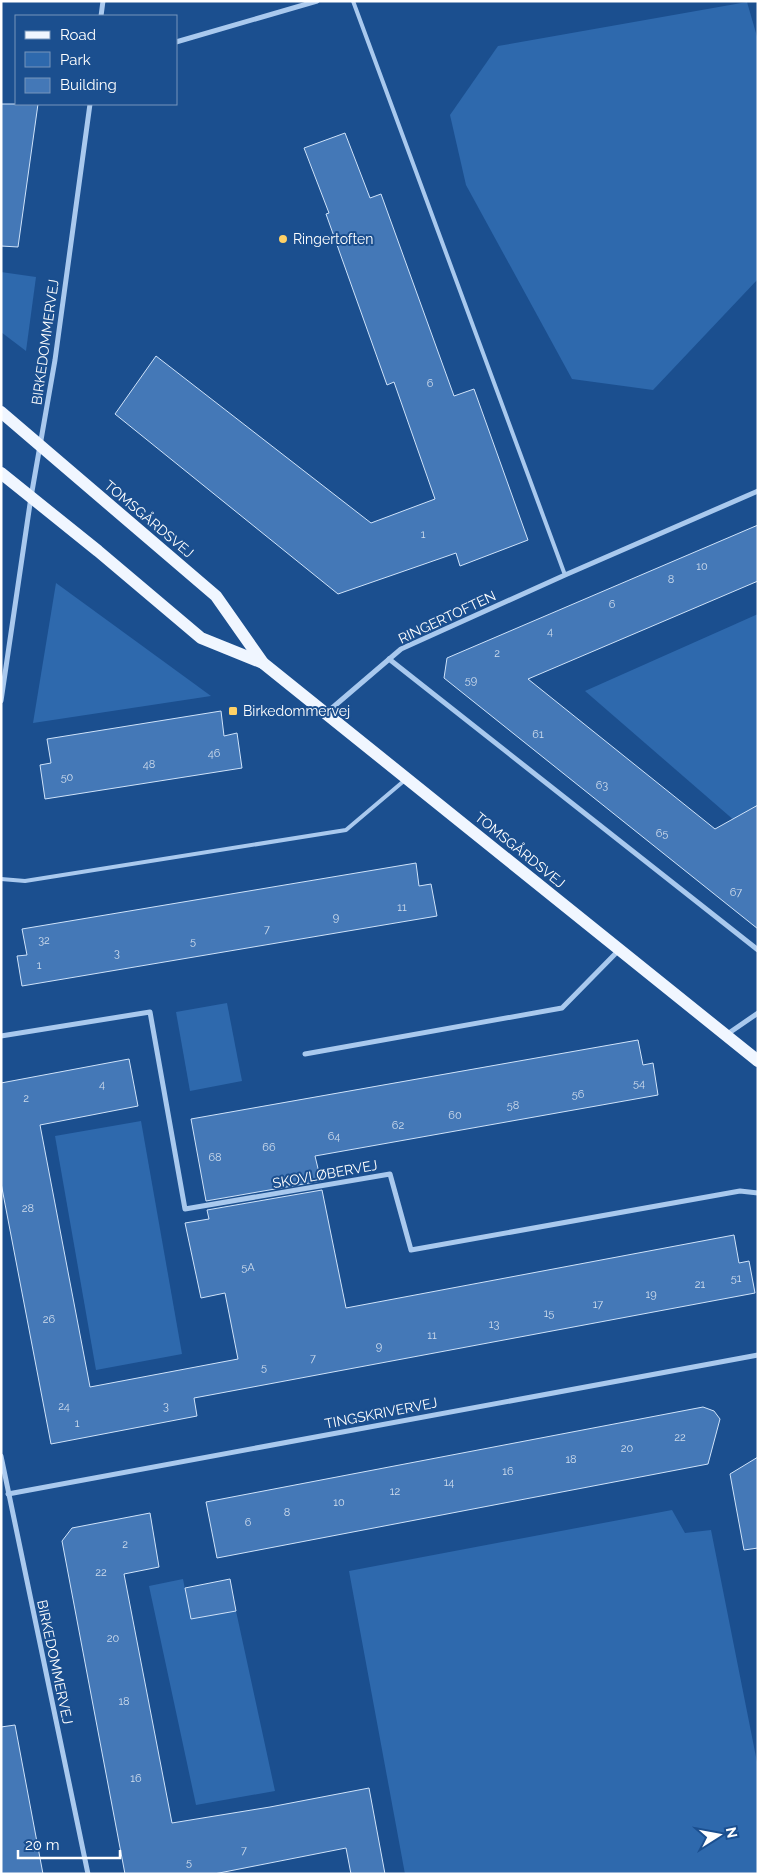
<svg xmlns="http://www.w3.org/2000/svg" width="759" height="1875" font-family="Raleway,sans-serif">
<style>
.green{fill:#2e69ad}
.building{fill:#4478b7;stroke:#cfe3fa}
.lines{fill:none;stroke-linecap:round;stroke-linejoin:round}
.lane{stroke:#a9c9ee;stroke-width:4}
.street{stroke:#a9c9ee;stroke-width:5}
.primary{stroke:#f0f6ff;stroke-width:12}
.poi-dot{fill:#ffd166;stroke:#1b4f8f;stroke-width:2}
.labels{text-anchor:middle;stroke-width:4;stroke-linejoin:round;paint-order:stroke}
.number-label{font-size:11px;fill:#d0dded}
.poi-label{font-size:14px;fill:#fff;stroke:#1b4f8f;text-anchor:start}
.street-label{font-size:14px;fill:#fff;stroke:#1b4f8f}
</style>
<rect width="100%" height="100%" fill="#1b4f8f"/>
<!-- green -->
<g class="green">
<polygon points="747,2 758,40 758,279 653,390 572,379 466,185 450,115 498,46"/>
<polygon points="1,272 36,277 26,351 1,332"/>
<polygon points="56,583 211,696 33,723"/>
<polygon points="758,614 758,841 585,691"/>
<polygon points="227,1003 242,1081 190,1091 176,1012"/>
<polygon points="141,1121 182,1354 96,1370 55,1136"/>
<polygon points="672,1510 685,1533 711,1530 758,1767 758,1874 405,1874 349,1571"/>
<polygon points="183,1579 191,1619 236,1611 275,1791 196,1805 149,1586"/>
</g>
<!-- building -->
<g class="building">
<polygon points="1,104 38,104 18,247 1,246"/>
<polygon points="345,133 370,198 381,194 454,396 474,389 528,540 460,566 456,553 338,594 115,414 156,356 371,523 435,499 394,382 387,385 326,214 329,213 304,148"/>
<polygon points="758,525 758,581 528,679 715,829 758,805 758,929 444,678 447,658"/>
<polygon points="221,711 224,736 237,733 242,768 45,799 40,765 51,763 47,739"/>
<polygon points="416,863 419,886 431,884 437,916 22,986 17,956 27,955 22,929"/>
<polygon points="638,1040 643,1065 653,1063 658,1095 315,1156 321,1181 206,1201 191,1119"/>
<polygon points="129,1059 138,1106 40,1125 90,1387 238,1359 225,1293 201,1298 185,1223 209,1219 207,1210 322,1190 346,1308 734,1235 739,1263 749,1261 755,1293 194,1398 197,1416 51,1444 1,1183 1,1083"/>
<polygon points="703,1407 714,1411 720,1419 708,1464 217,1558 206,1502"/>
<polygon points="758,1457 758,1548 744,1550 730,1474"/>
<polygon points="150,1513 159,1567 124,1574 172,1823 270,1807 369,1788 385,1874 351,1874 346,1848 214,1874 125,1874 62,1541 72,1528"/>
<polygon points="230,1579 236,1611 191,1619 185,1588"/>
<polygon points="15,1725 43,1874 1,1874 1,1727"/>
</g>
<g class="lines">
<!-- lane -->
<g class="lane">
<polyline points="353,1 565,575"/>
<polyline points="1,879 25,881 346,830 405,780"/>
</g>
<!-- street -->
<g class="street">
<polyline points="101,16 103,1"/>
<polyline points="176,42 317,1"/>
<polyline points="389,659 758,950"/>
<polyline points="1,701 31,497 55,360 90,104"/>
<polyline points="325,714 401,649 565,575 758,491"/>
<polyline points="726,1035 758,1013"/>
<polyline points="1,1036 150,1012 185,1209 390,1174 411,1250 740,1191 758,1193"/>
<polyline points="305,1054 562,1008 619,950"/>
<polyline points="1,1456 88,1874"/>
<polyline points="8,1494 758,1355"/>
</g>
<!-- primary -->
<g class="primary">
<polyline points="1,412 216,596 263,663 758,1061"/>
<polyline points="1,473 98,551 201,638 263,663"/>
</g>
</g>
<!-- markers -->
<g class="poi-dot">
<circle cx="283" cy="239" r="5"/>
<rect x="228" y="706" width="10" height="10" rx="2.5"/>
</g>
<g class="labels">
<!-- number labels -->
<g class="number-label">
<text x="430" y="387">6</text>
<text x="423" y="538">1</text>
<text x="702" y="570">10</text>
<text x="671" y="583">8</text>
<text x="612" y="608">6</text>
<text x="550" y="635">4</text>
<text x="497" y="657">2</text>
<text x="471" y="684">59</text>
<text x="538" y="738">61</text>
<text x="214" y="757">46</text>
<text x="149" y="768">48</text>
<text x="67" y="781">50</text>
<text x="602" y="789">63</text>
<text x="662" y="837">65</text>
<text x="736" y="896">67</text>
<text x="402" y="911">11</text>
<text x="336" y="921">9</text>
<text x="267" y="933">7</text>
<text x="44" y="944">32</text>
<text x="193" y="945">5</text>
<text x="117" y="957">3</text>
<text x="39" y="969">1</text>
<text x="639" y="1087">54</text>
<text x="102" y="1088">4</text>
<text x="578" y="1098">56</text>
<text x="26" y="1102">2</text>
<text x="513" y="1109">58</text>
<text x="455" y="1119">60</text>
<text x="398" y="1129">62</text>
<text x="334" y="1140">64</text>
<text x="269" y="1151">66</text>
<text x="215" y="1161">68</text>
<text x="28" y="1212">28</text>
<text x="248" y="1271">5A</text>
<text x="736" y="1282">51</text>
<text x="700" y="1288">21</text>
<text x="651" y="1298">19</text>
<text x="598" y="1308">17</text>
<text x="549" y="1317">15</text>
<text x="49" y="1323">26</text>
<text x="494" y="1328">13</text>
<text x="432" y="1339">11</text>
<text x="379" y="1350">9</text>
<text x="313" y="1362">7</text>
<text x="264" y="1371">5</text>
<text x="64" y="1410">24</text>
<text x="166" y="1410">3</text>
<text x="77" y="1427">1</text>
<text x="680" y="1441">22</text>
<text x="627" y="1452">20</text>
<text x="571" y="1463">18</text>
<text x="508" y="1475">16</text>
<text x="449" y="1486">14</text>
<text x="395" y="1495">12</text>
<text x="339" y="1506">10</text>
<text x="287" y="1516">8</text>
<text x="248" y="1526">6</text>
<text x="125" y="1548">2</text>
<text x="101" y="1576">22</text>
<text x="113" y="1642">20</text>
<text x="124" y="1705">18</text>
<text x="136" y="1782">16</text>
<text x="244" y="1854">7</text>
<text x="189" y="1866">5</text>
</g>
<!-- poi labels -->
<g class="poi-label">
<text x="293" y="244">Ringertoften</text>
<text x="243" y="716">Birkedommervej</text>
</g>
<!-- street labels -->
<g class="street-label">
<text transform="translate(45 342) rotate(-82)" y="5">BIRKEDOMMERVEJ</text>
<text transform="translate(149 519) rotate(40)" y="5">TOMSGÅRDSVEJ</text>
<text transform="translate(447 617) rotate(-25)" y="5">RINGERTOFTEN</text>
<text transform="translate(520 850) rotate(39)" y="5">TOMSGÅRDSVEJ</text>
<text transform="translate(325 1174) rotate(-10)" y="5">SKOVLØBERVEJ</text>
<text transform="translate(381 1413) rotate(-11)" y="5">TINGSKRIVERVEJ</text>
<text transform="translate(55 1662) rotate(78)" y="5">BIRKEDOMMERVEJ</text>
</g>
</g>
<!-- border -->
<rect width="759" height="1875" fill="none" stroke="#ffffff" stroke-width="5"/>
<!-- legend -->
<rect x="15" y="15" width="162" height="90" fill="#1b4f8f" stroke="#7695bc"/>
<rect x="25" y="31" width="25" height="8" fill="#f0f6ff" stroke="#7695bc"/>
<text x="60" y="40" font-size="15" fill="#ffffff">Road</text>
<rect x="25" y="52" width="25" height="15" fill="#2e69ad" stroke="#7695bc"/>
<text x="60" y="65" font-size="15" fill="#ffffff">Park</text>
<rect x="25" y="78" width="25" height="15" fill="#4478b7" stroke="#7695bc"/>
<text x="60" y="90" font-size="15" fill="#ffffff">Building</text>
<!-- north arrow -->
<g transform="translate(719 1835) rotate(79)" stroke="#1b4f8f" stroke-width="4" paint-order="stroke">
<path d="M0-4L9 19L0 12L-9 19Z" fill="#ffffff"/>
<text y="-8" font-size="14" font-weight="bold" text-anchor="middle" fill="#ffffff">N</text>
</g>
<!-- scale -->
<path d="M18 1850v8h102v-8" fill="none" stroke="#ffffff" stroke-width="2.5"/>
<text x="25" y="1850" font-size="15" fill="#ffffff" stroke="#1b4f8f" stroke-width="4" paint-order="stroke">20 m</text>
</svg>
